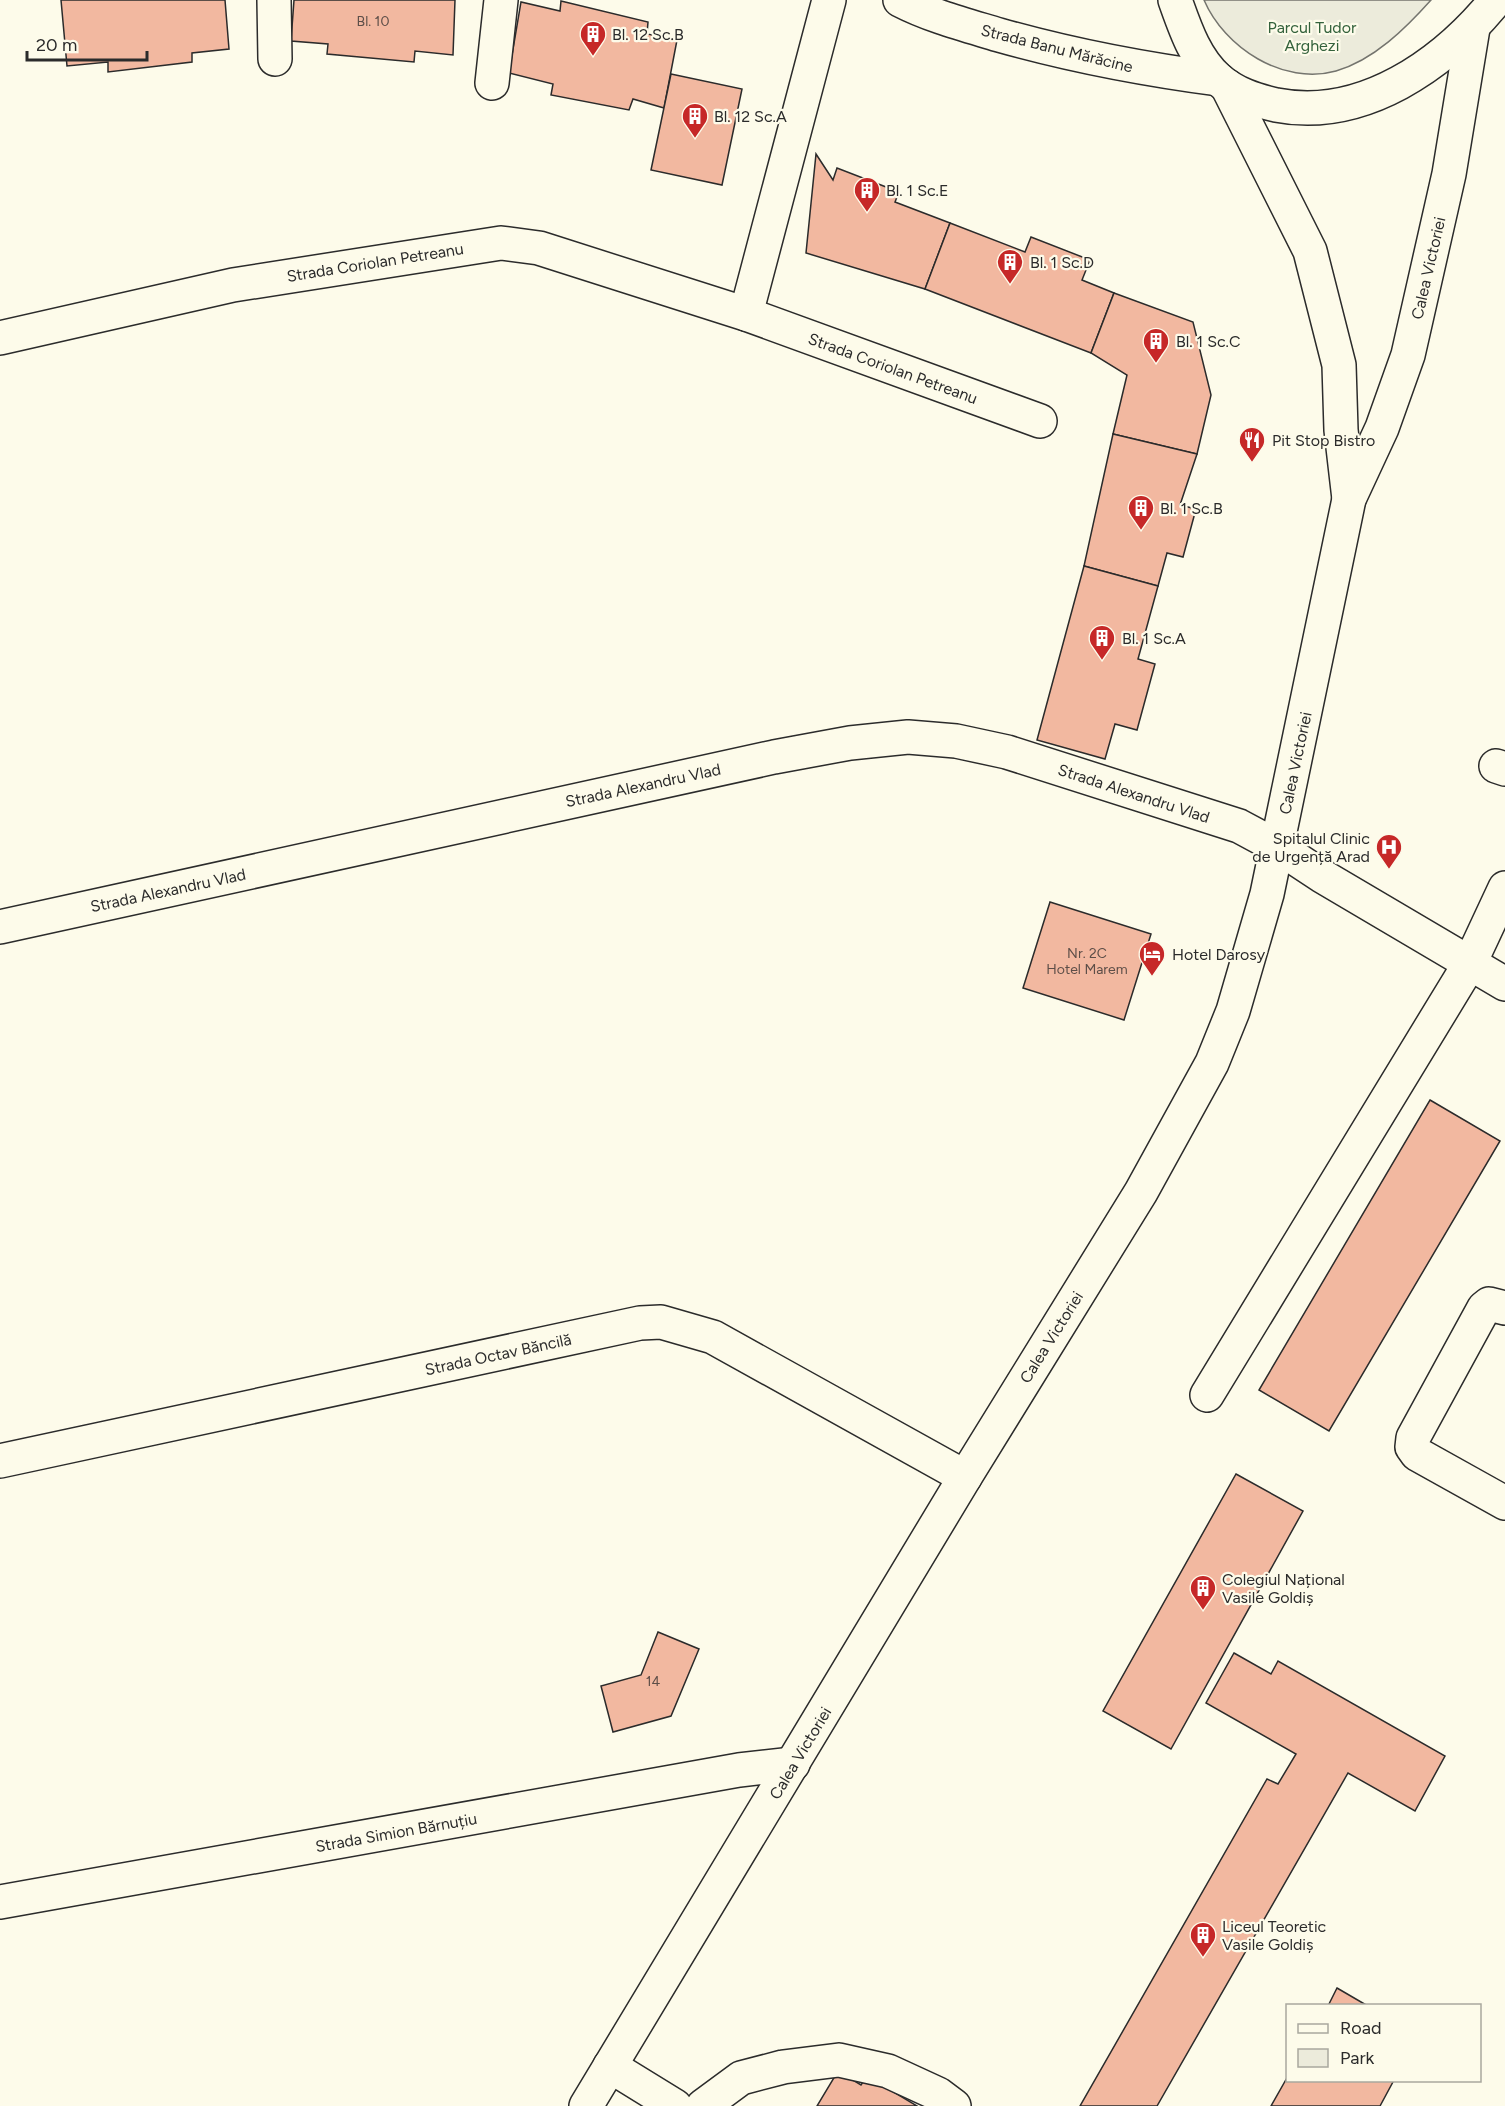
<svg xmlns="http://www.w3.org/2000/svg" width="1505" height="2106" font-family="Figtree,sans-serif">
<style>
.green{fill:#ecebdb;stroke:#74746e;stroke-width:1.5}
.building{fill:#f2b8a0;stroke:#2b2b2b;stroke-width:1.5}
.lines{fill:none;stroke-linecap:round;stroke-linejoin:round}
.minor-casing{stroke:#2b2b2b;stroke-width:36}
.major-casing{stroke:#2b2b2b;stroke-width:36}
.minor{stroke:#fdfbea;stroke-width:33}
.major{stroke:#fdfbea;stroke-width:33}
.labels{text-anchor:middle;stroke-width:4.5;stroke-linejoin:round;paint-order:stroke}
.number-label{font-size:14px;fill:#5d4e48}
.park-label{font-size:16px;fill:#34623c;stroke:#fdfbea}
.poi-label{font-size:16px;fill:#2b2b2b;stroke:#fdfbea;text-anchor:start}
.street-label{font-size:16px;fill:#2b2b2b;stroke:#fdfbea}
</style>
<rect width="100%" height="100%" fill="#fdfbea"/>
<!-- green -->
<path class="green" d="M1204 0H1431C1406 28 1374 60 1336 71 1283 86 1224 47 1204 0Z"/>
<!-- building -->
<g class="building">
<polygon points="61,0 225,0 229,49 192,53 192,62 108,72 108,62 67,66"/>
<polygon points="294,0 455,0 453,55 415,51 414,62 327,54 328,44 291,41"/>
<polygon points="561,1 648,22 647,34 677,40 664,108 633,99 629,110 551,95 553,84 509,73 521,2 560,11"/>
<polygon points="671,74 742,89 722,185 651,170"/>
<polygon points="816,154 833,180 837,168 899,192 895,202 950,223 925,289 806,253"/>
<polygon points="950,223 1025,252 1031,237 1090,260 1082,280 1114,293 1091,353 925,289"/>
<polygon points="1114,293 1193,322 1211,395 1197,454 1113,434 1127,375 1091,353"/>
<polygon points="1113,434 1197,454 1180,505 1196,509 1183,557 1167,553 1158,586 1084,566"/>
<polygon points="1084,566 1158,586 1138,659 1155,664 1137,730 1115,724 1105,759 1037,740"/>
<polygon points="1050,902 1151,934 1124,1020 1023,988"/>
<polygon points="1430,1100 1500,1141 1329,1431 1259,1390"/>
<polygon points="1236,1474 1303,1511 1171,1749 1103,1711"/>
<polygon points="658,1632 699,1649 671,1716 613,1732 601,1686 641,1675"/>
<polygon points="1234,1653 1271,1674 1278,1661 1445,1756 1415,1811 1348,1773 1157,2106 1080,2106 1267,1779 1278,1784 1296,1754 1206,1703"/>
<polygon points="1337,1988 1368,2006 1328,2006"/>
<polygon points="838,2071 861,2085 867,2076 917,2106 817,2106"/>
<polygon points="1288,2076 1288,2080 1394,2080 1380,2106 1271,2106"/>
</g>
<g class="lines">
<!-- minor casing -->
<g class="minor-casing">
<g id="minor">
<polyline points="274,0 275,59"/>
<polyline points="492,83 501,0"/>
<polyline points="746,314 829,0"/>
<polyline points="0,338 233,285 501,243 539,248 746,314 1040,421"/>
<polyline points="1496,766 1505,769"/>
<polyline points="0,927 774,757 850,743 908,737 956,741 1007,752 1239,826 1278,847 1322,876 1505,984"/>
<polyline points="1505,1308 1489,1304 1484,1308 1413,1438 1412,1447 1417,1454 1505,1503"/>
<polyline points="1207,1395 1470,963 1505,888"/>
<polyline points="0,1461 640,1323 661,1322 713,1337 965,1477"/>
<polyline points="0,1902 739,1770 793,1764"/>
<polyline points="610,2066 675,2106"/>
<polyline points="703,2106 741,2078 783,2067 839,2060 888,2071 938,2094 954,2106"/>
</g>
</g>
<!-- major casing -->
<g class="major-casing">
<g id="major">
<path d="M900 0C931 16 966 25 999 35 1073 56 1142 69 1218 79"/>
<path d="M1175 0C1185 28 1195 59 1218 79 1235 94 1255 100 1276 105 1363 122 1444 64 1496 0"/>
<polyline points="1227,86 1310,251 1339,365 1341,430 1349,499"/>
<polyline points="586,2106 965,1477 1141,1192 1212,1063 1233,1011 1267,894 1349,499 1382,428 1408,355 1449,174 1473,28"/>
</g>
</g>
<!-- minor -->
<use href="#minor" class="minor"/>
<!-- major -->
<use href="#major" class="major"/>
</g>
<!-- icons -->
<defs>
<g id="building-pin" transform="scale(1.35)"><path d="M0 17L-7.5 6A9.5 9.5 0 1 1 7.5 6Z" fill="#c62828" stroke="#fdfbea"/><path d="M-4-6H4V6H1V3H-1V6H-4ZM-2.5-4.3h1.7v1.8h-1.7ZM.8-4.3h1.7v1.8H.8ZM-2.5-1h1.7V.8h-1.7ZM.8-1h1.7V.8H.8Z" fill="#fff"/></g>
<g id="restaurant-pin" transform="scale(1.35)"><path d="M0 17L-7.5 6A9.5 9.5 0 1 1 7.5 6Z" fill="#c62828" stroke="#fdfbea"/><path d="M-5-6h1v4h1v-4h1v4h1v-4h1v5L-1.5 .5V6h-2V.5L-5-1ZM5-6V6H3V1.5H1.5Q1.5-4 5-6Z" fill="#fff"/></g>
<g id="hospital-pin" transform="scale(1.35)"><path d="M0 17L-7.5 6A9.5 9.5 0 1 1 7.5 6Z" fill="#c62828" stroke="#fdfbea"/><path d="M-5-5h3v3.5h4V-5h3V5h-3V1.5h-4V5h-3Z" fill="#fff"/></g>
<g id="hotel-pin" transform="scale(1.35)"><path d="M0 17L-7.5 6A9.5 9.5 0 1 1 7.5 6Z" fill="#c62828" stroke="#fdfbea"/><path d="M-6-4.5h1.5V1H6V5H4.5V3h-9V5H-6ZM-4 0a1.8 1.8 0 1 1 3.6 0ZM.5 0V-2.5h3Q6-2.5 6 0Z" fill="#fff"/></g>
</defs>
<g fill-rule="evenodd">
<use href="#building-pin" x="593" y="34"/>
<use href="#building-pin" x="695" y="116"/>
<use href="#building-pin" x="867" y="190"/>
<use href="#building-pin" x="1010" y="262"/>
<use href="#building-pin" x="1156" y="341"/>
<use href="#restaurant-pin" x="1252" y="440"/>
<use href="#building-pin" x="1141" y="508"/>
<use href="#building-pin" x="1102" y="638"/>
<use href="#hospital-pin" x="1389" y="847"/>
<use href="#hotel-pin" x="1152" y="954"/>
<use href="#building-pin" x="1203" y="1588"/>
<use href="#building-pin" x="1203" y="1935"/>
</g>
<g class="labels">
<!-- number labels -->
<g class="number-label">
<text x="373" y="26">Bl. 10</text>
<text x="1087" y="958">Nr. 2C<tspan x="1087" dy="16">Hotel Marem</tspan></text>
<text x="653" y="1686">14</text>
</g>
<!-- park labels -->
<g class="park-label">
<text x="1312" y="33">Parcul Tudor<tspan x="1312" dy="18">Arghezi</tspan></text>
</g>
<!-- poi labels -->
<g class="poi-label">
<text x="612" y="40">Bl. 12 Sc.B</text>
<text x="714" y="122">Bl. 12 Sc.A</text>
<text x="886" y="196">Bl. 1 Sc.E</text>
<text x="1030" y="268">Bl. 1 Sc.D</text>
<text x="1176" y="347">Bl. 1 Sc.C</text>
<text x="1272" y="446">Pit Stop Bistro</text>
<text x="1160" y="514">Bl. 1 Sc.B</text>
<text x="1122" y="644">Bl. 1 Sc.A</text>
<text x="1370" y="844" text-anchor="end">Spitalul Clinic<tspan x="1370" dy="18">de Urgență Arad</tspan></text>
<text x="1172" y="960">Hotel Darosy</text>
<text x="1222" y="1585">Colegiul Național<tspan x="1222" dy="18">Vasile Goldiș</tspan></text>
<text x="1222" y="1932">Liceul Teoretic<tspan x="1222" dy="18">Vasile Goldiș</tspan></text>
</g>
<!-- street labels -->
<g class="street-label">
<text transform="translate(1057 48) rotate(14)" y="6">Strada Banu Mărăcine</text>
<text transform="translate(375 262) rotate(-9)" y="6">Strada Coriolan Petreanu</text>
<text transform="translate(1428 268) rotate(-77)" y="6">Calea Victoriei</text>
<text transform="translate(893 368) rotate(20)" y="6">Strada Coriolan Petreanu</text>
<text transform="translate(1295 763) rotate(-78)" y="6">Calea Victoriei</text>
<text transform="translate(643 785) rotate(-12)" y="6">Strada Alexandru Vlad</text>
<text transform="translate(1134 793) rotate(18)" y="6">Strada Alexandru Vlad</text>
<text transform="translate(168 890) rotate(-12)" y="6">Strada Alexandru Vlad</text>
<text transform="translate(1051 1337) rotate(-58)" y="6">Calea Victoriei</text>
<text transform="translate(498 1354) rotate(-12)" y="6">Strada Octav Băncilă</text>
<text transform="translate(800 1753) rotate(-59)" y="6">Calea Victoriei</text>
<text transform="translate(396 1832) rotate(-10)" y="6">Strada Simion Bărnuțiu</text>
</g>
</g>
<!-- legend -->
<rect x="1286" y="2004" width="195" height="78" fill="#fdfbea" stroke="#a9a89e" stroke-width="1.5"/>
<rect x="1298" y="2024" width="30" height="9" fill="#fdfbea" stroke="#a9a89e" stroke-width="1.5"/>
<text x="1340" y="2034" font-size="18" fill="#2b2b2b">Road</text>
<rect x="1298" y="2049" width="30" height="18" fill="#ecebdb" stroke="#a9a89e" stroke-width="1.5"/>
<text x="1340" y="2064" font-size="18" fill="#2b2b2b">Park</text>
<!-- scale -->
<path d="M27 51v9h120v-9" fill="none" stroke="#2b2b2b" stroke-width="3"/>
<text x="36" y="51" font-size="18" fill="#2b2b2b" stroke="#fdfbea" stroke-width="4.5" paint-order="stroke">20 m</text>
</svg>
